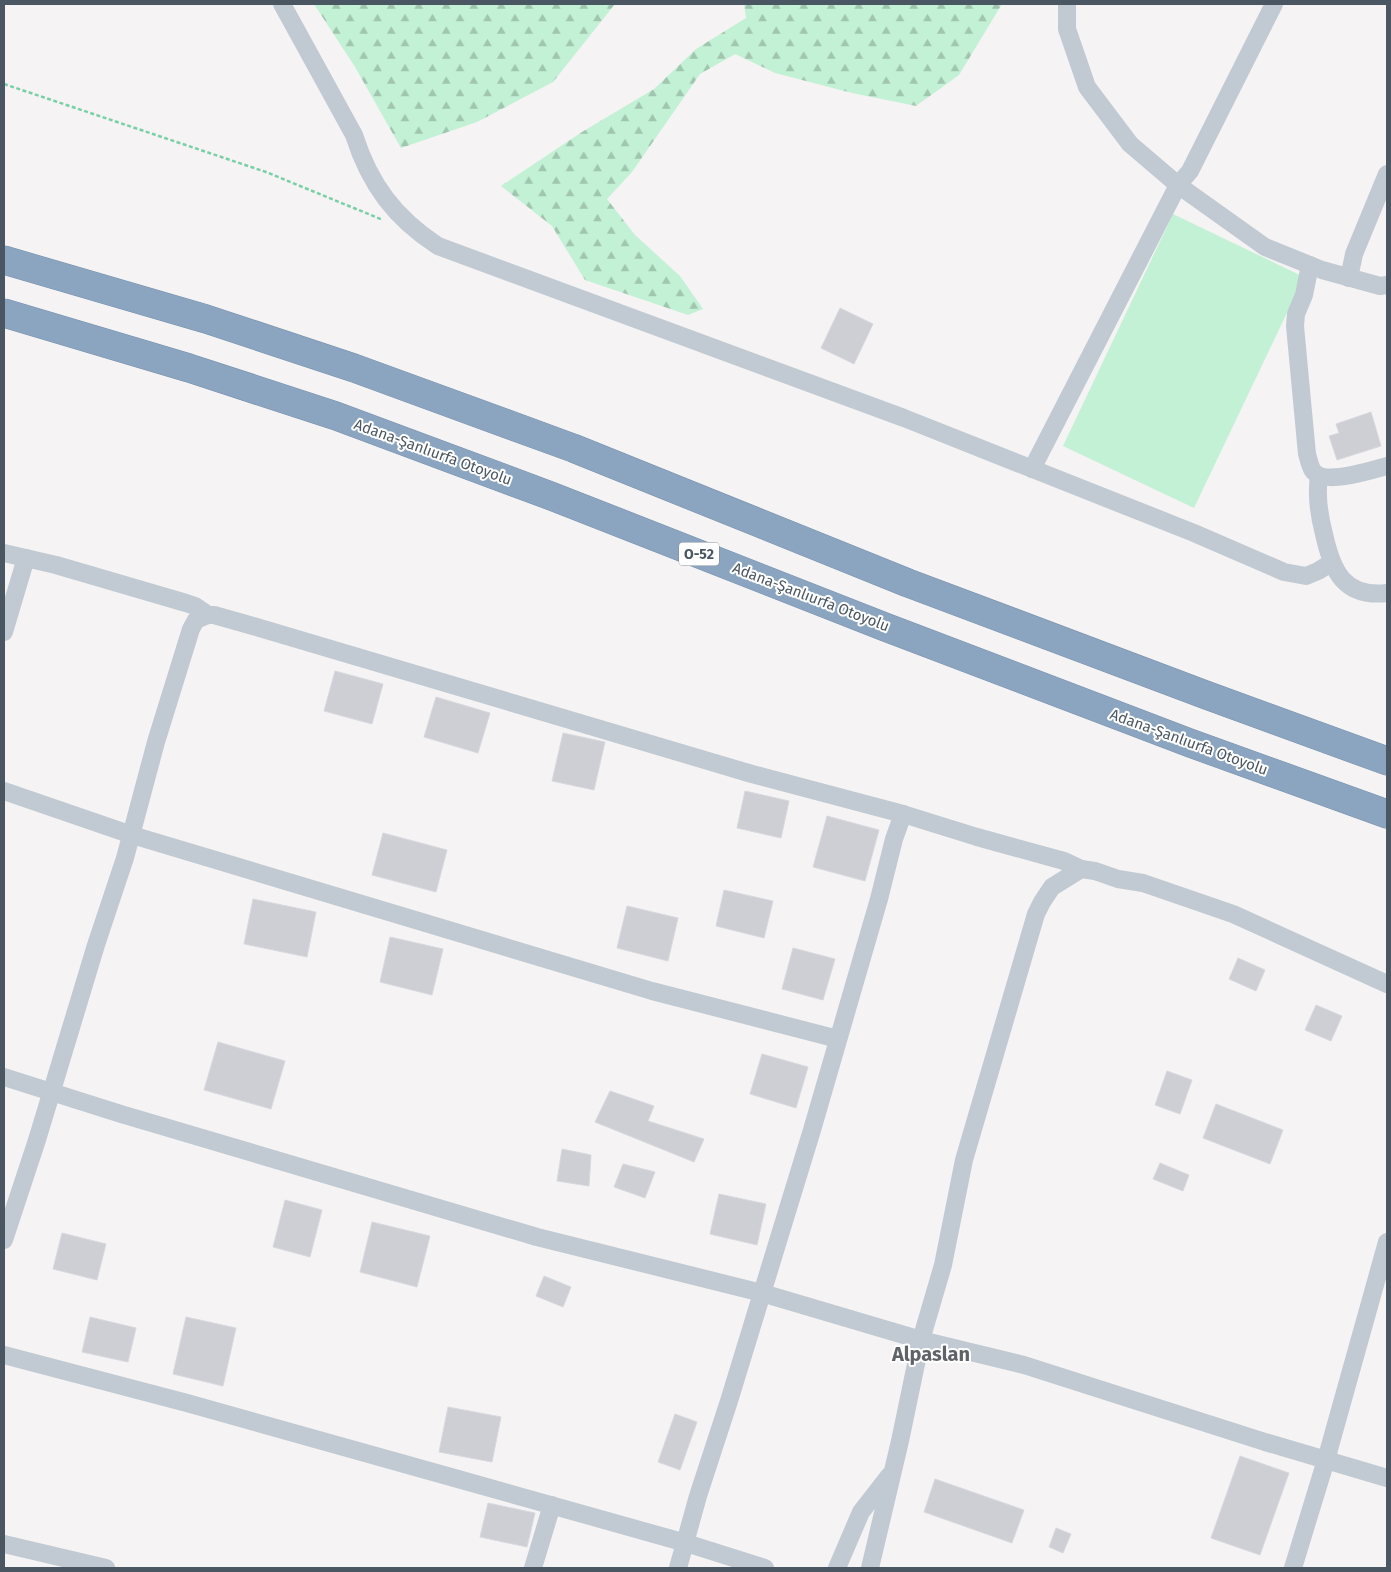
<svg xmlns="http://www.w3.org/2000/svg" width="1391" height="1572" font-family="'Fira Sans',sans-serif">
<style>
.green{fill:#c3f1d5}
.forest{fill:url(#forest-firs)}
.building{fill:#cdcfd5;stroke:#d7d9de}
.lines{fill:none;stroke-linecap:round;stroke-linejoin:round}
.motorway-casing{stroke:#7690ad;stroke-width:29}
.path{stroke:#7ad0a6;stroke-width:2.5;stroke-dasharray:4 2.5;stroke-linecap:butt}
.minor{stroke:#c1cad2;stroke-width:18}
.motorway{stroke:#8ba5c1;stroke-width:28}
.labels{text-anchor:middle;stroke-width:4;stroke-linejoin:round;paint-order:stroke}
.shield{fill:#fff;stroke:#808990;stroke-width:1}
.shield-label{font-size:14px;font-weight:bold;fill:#4a5661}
.street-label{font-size:15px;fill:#4a5661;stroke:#fff}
.district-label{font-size:20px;font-weight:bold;fill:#5f6368;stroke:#fff}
</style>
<defs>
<pattern id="forest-firs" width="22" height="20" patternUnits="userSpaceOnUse" patternTransform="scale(1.25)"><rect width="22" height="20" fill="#c3f1d5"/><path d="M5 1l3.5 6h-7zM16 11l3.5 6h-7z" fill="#a0c6b0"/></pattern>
</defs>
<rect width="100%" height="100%" fill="#f5f3f3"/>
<!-- green -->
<polygon class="green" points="1173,214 1304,277 1194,508 1063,446"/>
<!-- forest -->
<g class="forest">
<polygon points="314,4 615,4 553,82 477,122 401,148 355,67"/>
<polygon points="744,4 1002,4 959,75 916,106 852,93 775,73 735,54 700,74 632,172 607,199 635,235 680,276 703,309 688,315 585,280 552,226 501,186 582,132 654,89 696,49 746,18"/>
</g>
<!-- building -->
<g class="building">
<polygon points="840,308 873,324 854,364 821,348"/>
<polygon points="1371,412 1381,446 1337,460 1329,436 1339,433 1336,424"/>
<polygon points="335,671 383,684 372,724 324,711"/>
<polygon points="436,697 490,713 478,753 424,737"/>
<polygon points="563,733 605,742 594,790 552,781"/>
<polygon points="745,791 789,801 781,838 737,828"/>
<polygon points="827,816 879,830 865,881 813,867"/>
<polygon points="383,833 447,850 436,892 372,875"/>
<polygon points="724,890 773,901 764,938 716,926"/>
<polygon points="253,899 316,912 307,957 244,944"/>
<polygon points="627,906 678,918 668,961 617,948"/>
<polygon points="390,937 443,949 432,995 380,982"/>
<polygon points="793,948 835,959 823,1000 782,989"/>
<polygon points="1238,958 1265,970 1256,991 1229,979"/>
<polygon points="1316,1005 1342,1016 1331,1041 1305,1030"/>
<polygon points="218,1042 285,1061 271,1109 204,1090"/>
<polygon points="762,1054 808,1067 796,1108 750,1094"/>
<polygon points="1167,1071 1192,1080 1180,1114 1155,1105"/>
<polygon points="610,1091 654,1106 648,1121 704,1139 694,1162 595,1122"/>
<polygon points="1216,1104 1283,1130 1270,1164 1203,1138"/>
<polygon points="562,1149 591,1155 589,1186 557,1181"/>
<polygon points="1160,1163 1189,1175 1183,1191 1153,1179"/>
<polygon points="623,1164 655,1172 645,1198 614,1187"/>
<polygon points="719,1194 766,1204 757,1245 710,1234"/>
<polygon points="285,1200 322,1210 310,1257 273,1247"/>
<polygon points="372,1222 430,1236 417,1287 360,1272"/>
<polygon points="62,1233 106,1244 97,1280 53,1269"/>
<polygon points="544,1276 571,1287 563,1307 536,1296"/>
<polygon points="90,1317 136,1328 128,1362 82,1352"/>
<polygon points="186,1317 236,1328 223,1386 173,1374"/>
<polygon points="448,1407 501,1417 492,1462 439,1452"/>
<polygon points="675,1414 697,1422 680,1470 658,1462"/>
<polygon points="1240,1456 1289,1473 1260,1555 1211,1538"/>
<polygon points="935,1479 1024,1510 1012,1543 924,1512"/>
<polygon points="488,1503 535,1513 527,1547 480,1537"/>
<polygon points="1056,1528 1071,1534 1063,1553 1049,1547"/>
</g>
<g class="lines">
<!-- motorway casing -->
<g class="motorway-casing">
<g id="motorway">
<polyline points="4,260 206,319 354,368 573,448 908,583 1206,695 1387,761"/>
<polyline points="4,313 189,368 336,416 551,496 885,627 1190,743 1387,814"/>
</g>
</g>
<!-- path -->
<polyline class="path" points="4,84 266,172 383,220"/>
<!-- minor -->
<g class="minor">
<path d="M282 4 354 135C370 185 395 218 438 246L904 418 1194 533 1284 572 1306 576 1318 571 1331 563"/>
<polyline points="1067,4 1067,29 1087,87 1130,144 1178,185 1265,247 1322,270 1380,286 1387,285"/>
<path d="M1310 265 1304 295 1296 314 1295 326 1307 454C1309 460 1310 468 1314 472 1326 485 1372 470 1387 466"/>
<polyline points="1349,278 1354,254 1387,174"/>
<polyline points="1032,469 1178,185 1190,171 1274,4"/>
<path d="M1319 476C1316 496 1319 515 1324 534 1332 571 1344 598 1387 593"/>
<polyline points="4,553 56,565 186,603 195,606 208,615"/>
<polyline points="4,632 26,558"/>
<polyline points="4,791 132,835 652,991 838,1039"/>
<polyline points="4,1077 121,1114 537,1237 762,1293 921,1340 1024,1365 1265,1442 1387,1478"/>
<polyline points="4,1240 37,1140 96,945 125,858 156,742 191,629 196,620 208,615 214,615 253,626 752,774 903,814 977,837 1064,861 1081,869"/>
<polyline points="4,1355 187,1403 458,1479 686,1543 765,1568"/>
<polyline points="4,1544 106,1568"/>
<polyline points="533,1568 552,1505"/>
<polyline points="678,1568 698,1496 729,1401 812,1130 879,899 894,839 903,814"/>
<polyline points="837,1568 861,1512 889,1476"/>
<polyline points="870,1568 900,1441 921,1340 943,1265 964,1160 1036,914 1042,902 1052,887 1081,869 1095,871 1118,879 1143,883 1233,914 1387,984"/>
<polyline points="1293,1568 1326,1460 1387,1242"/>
</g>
<!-- motorway -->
<use href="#motorway" class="motorway"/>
</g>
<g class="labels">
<!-- shield labels -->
<rect class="shield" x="679" y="542.5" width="40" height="23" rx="4"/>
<g class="shield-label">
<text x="699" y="559">O-52</text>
</g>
<!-- street labels -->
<g class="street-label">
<text transform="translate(433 452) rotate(20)" y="5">Adana-Şanlıurfa Otoyolu</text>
<text transform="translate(811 597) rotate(21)" y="5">Adana-Şanlıurfa Otoyolu</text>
<text transform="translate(1189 742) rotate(20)" y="5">Adana-Şanlıurfa Otoyolu</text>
</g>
<!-- district labels -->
<g class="district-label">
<text x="931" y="1361">Alpaslan</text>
</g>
</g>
<!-- border -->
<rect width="1391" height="1572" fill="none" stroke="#4a5661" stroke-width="10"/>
</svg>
